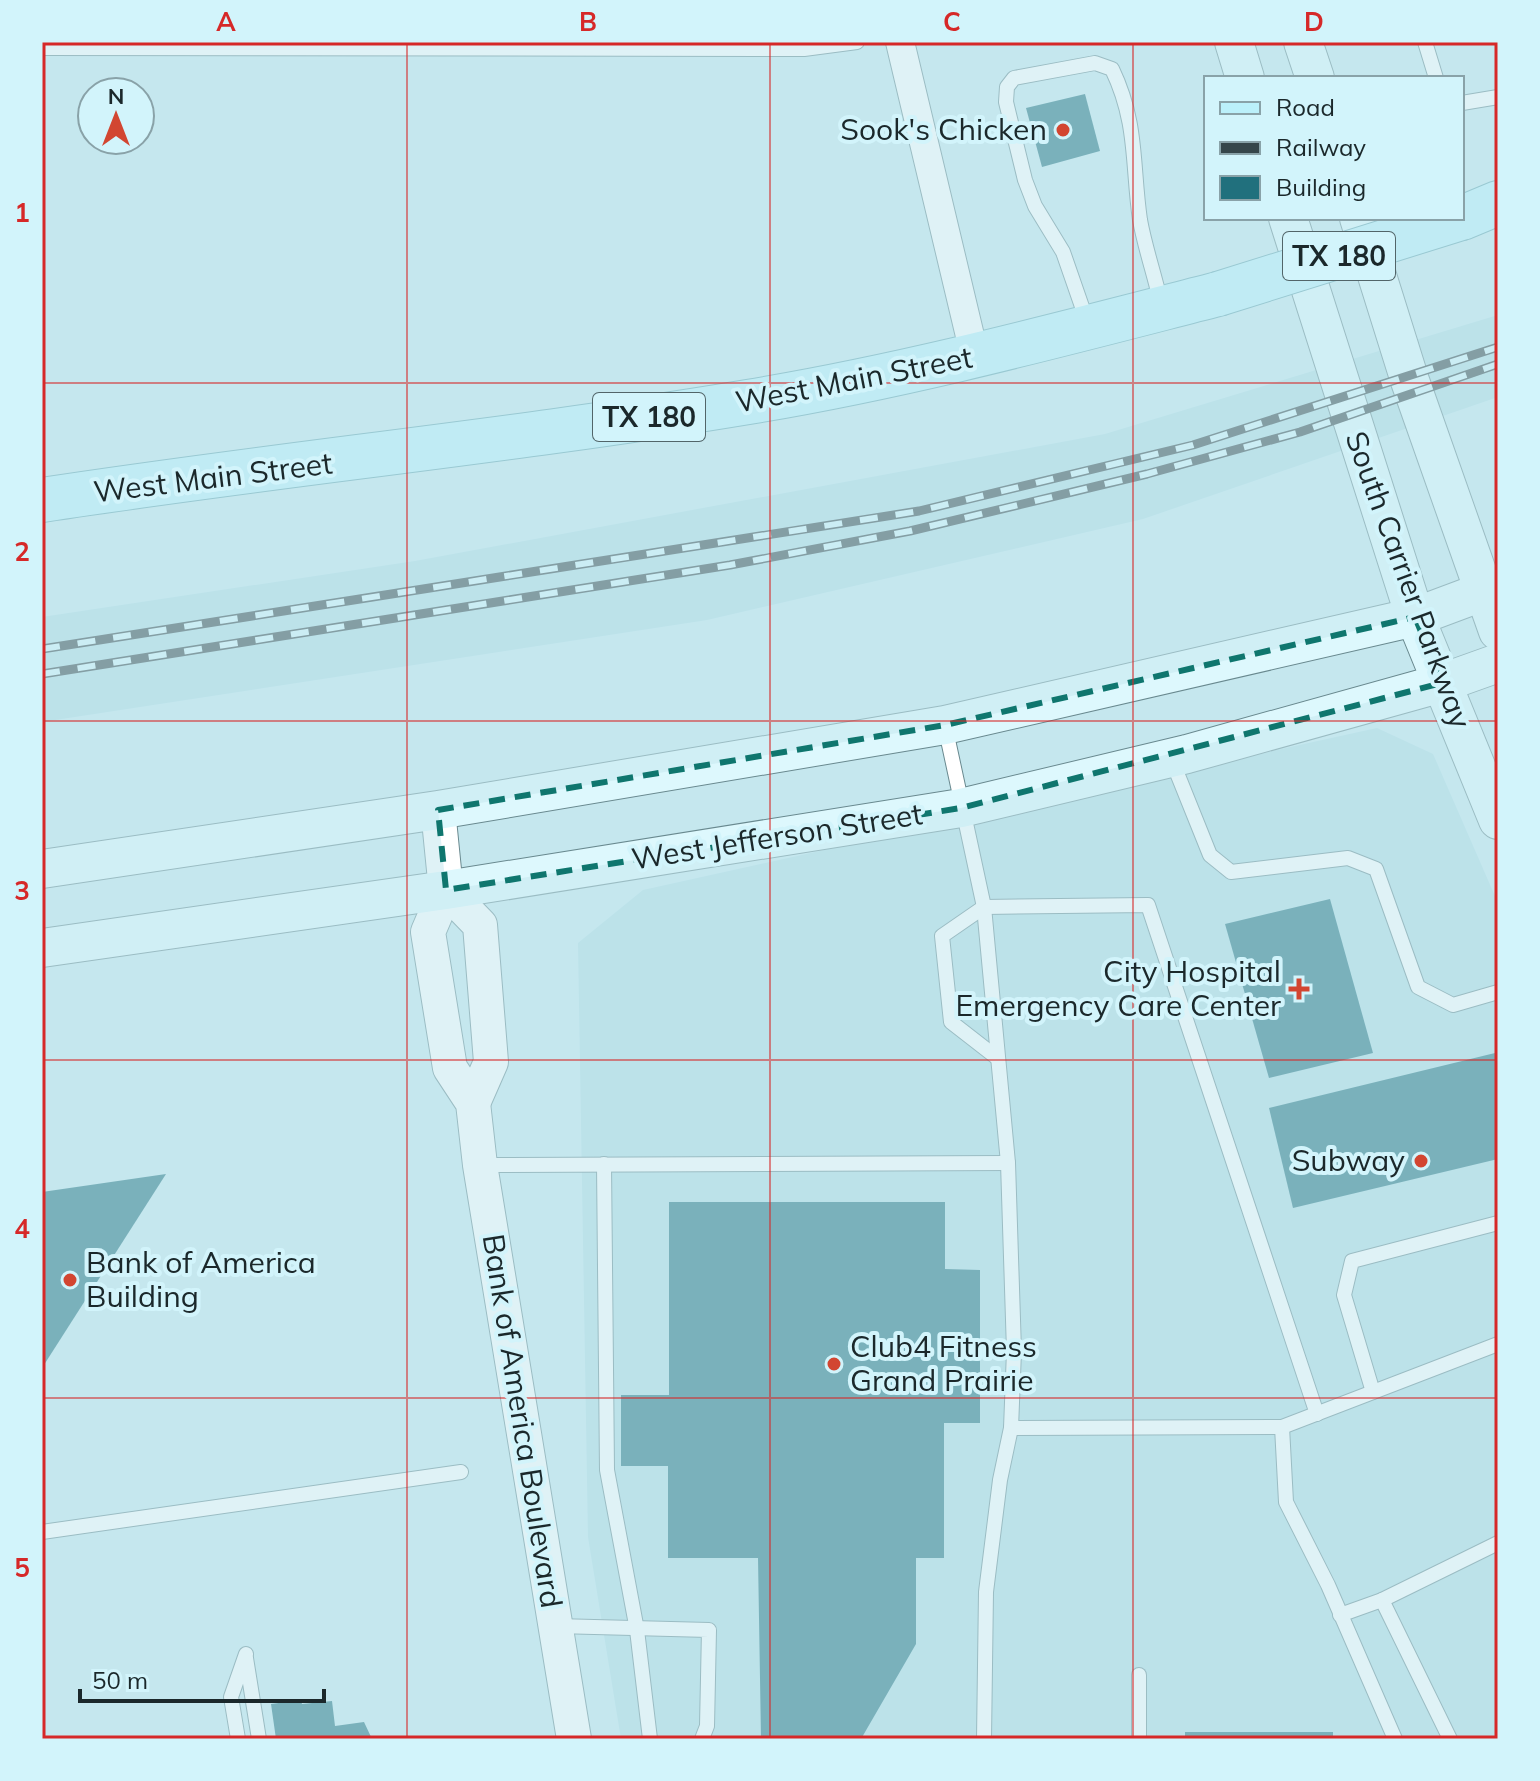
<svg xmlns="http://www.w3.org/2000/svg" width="1540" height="1781" font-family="Mulish,sans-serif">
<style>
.built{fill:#b1dbe3}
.building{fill:#21707d}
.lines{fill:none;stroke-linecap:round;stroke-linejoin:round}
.service-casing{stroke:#69898f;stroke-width:16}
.minor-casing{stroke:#69898f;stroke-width:30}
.tertiary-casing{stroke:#69898f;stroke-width:36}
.secondary-casing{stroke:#69898f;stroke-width:40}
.primary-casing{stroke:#65a4b0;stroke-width:46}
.service{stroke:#fff;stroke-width:14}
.minor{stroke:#fff;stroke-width:28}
.tertiary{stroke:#fff;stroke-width:34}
.secondary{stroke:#ddf8fd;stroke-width:38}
.primary{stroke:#bbf0fa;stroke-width:44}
.rail-casing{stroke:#36464a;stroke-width:9}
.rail{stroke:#d2f4fb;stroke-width:6;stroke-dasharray:18;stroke-linecap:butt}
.primary-bridge-casing{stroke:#65a4b0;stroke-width:46;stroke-linecap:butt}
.primary-bridge{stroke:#bbf0fa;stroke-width:44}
.marked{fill:none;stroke:#0f766e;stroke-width:6;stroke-dasharray:16 10;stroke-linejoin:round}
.grid{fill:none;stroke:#d62828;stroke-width:2;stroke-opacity:0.55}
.poi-dot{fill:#d24631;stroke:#d2f4fb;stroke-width:3}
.labels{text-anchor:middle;stroke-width:8;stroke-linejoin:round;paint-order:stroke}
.shield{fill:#d2f4fb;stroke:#526569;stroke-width:2}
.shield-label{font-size:28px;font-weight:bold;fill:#1b282b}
.poi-label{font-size:30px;fill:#1b282b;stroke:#d2f4fb;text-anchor:end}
.street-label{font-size:30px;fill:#1b282b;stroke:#d2f4fb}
.neatline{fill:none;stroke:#d62828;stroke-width:3}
.grid-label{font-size:26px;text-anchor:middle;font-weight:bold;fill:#d62828}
</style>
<rect width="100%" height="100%" fill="#c5e7ee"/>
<!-- built -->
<g class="built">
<polygon points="1498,315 1498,397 1143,519 707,620 42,722 42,617 415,561 1105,434"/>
<polygon points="1377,728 1433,754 1498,903 1498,1739 621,1739 588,1537 578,943 643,890"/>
</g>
<!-- building -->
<g class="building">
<polygon points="1085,94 1100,151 1042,167 1026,108"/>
<polygon points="1330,899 1373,1053 1269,1078 1225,924"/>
<polygon points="1495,1053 1498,1159 1293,1208 1269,1108"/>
<polygon points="166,1174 42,1368 42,1192"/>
<polygon points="669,1202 945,1202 945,1269 980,1270 980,1423 944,1423 944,1558 916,1558 916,1644 861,1739 761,1739 758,1558 668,1558 668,1466 621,1466 621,1395 669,1395"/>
<polygon points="301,1700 302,1704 332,1701 335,1726 364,1722 372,1739 276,1739 271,1704"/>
<rect x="1185" y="1732" width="148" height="7"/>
</g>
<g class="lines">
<!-- service casing -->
<g class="service-casing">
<g id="service">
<polyline points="1425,42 1436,78"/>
<polyline points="42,48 804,49 857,42"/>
<polyline points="1462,103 1498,97"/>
<path d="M1088 324 1063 252 1035 206 1025 180 1006 102 1007 87 1014 78 1095 63 1112 69C1138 123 1132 165 1140 220 1145 248 1155 276 1161 304"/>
<polyline points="945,726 984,907 1008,1163 1014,1351 1011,1428 1000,1480 986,1592 984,1739"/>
<polyline points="1171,758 1210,855 1231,872 1348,858 1376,869 1418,987 1453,1005 1498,992"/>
<polyline points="996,1057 951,1022 942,936 984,907 1148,905 1317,1414"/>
<polyline points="604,1164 607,1470 637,1630 650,1739"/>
<polyline points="480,1165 1008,1163"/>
<polyline points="1373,1392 1344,1295 1352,1261 1498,1223"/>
<polyline points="1282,1427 1286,1502 1328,1585 1395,1739"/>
<polyline points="1011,1428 1282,1427 1498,1344"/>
<polyline points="42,1532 461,1472"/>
<polyline points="1340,1615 1382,1600"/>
<polyline points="556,1626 709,1630 707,1726 702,1739"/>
<polyline points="246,1658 259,1739"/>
<polyline points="1139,1675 1139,1739"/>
<polyline points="238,1739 231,1697 246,1654"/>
<polyline points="1450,1739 1382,1600 1498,1543"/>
</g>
</g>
<!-- minor casing -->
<g class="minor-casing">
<polyline id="minor" points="900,42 975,357"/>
</g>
<!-- tertiary casing -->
<g class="tertiary-casing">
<g id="tertiary">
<polyline points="438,810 446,890 428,932 450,1068 473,1103 480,1165 574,1739"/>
<polyline points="446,890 480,925 491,1062 473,1103"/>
</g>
</g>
<!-- secondary casing -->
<g class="secondary-casing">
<g id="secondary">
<polyline points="1234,42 1245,78"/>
<polyline points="1303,42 1315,78"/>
<polyline points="1288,218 1415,617 1498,820"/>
<polyline points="1359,218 1410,381 1498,631"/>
<polyline points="42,869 438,810 945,725 1415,617 1498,586"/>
<polyline points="42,948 446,890 961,808 1187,754 1442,683 1498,663"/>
</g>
</g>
<!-- primary casing -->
<g class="primary-casing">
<g id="primary">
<polyline points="1462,218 1498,203"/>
<path d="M42 500C277 464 513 441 748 402 907 376 1062 334 1218 294"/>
</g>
</g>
<!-- service -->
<use href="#service" class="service"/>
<!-- minor -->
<use href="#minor" class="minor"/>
<!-- tertiary -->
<use href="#tertiary" class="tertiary"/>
<!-- secondary -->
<use href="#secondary" class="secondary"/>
<!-- primary -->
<use href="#primary" class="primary"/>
<!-- rail casing -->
<g class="rail-casing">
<g id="rail">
<polyline points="42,649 919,511 1193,445 1498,347"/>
<polyline points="42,674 730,565 910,531 1147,474 1300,432 1498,364"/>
</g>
</g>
<!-- rail -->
<use href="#rail" class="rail"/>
<!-- primary-bridge casing -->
<g class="primary-bridge-casing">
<polyline id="primary-bridge" points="1218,294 1461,218"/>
</g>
<!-- primary-bridge -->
<use href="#primary-bridge" class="primary-bridge"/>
</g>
<!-- marked area -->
<path d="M0 0H1540V1781H0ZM1415 617 1442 683 961 808 446 890 438 810 945 725Z" fill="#c5e7ee" fill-opacity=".55" fill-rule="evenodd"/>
<path class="marked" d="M1415 617 1442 683 961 808 446 890 438 810 945 725Z"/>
<!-- grid -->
<path class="grid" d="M407 42V1739M770 42V1739M1133 42V1739M42 383H1498M42 721H1498M42 1060H1498M42 1398H1498"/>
<!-- markers -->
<g class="poi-dot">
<circle cx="1063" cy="130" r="8"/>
<path d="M1295 977h8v8h8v8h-8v8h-8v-8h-8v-8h8z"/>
<circle cx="1421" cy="1161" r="8"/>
<circle cx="70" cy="1280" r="8"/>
<circle cx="834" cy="1364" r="8"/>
</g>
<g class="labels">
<!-- shield labels -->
<g class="shield">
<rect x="1283" y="232" width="112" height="48" rx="6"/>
<rect x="593" y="393" width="112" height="48" rx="6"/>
</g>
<g class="shield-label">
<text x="1339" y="266">TX 180</text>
<text x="649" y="427">TX 180</text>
</g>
<!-- poi labels -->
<g class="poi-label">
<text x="1047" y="140">Sook's Chicken</text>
<text x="1281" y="982">City Hospital<tspan x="1281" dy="34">Emergency Care Center</tspan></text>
<text x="1405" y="1171">Subway</text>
<text x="86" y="1273" text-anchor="start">Bank of America<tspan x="86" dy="34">Building</tspan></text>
<text x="850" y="1357" text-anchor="start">Club4 Fitness<tspan x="850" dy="34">Grand Prairie</tspan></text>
</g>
<!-- street labels -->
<g class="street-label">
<text transform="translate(854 380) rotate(-11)" y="10">West Main Street</text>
<text transform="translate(213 478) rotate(-7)" y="10">West Main Street</text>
<text transform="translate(1408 580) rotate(70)" y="10">South Carrier Parkway</text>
<text transform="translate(777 837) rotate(-9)" y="10">West Jefferson Street</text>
<text transform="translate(522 1421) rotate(81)" y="10">Bank of America Boulevard</text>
</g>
</g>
<!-- border -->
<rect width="1540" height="1781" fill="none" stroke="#d2f4fb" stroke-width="88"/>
<!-- legend -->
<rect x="1204" y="76" width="260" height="144" fill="#d2f4fb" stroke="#89a2a8" stroke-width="2"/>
<rect x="1220" y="102" width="40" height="12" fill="#bbf0fa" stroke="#89a2a8" stroke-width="2"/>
<text x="1276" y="116" font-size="24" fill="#1b282b">Road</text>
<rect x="1220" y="142" width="40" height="12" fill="#36464a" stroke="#89a2a8" stroke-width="2"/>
<text x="1276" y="156" font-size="24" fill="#1b282b">Railway</text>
<rect x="1220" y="176" width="40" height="24" fill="#21707d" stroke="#89a2a8" stroke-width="2"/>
<text x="1276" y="196" font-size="24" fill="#1b282b">Building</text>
<!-- north arrow -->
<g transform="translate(116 116)"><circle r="38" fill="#d2f4fb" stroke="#89a2a8" stroke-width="2"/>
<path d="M0-6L14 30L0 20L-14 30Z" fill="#d24631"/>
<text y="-12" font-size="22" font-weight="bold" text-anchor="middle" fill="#1b282b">N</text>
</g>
<!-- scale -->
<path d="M80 1689v12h244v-12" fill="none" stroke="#1b282b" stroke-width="4"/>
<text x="92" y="1689" font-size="24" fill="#1b282b" stroke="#d2f4fb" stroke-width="6" paint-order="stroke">50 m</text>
<rect x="44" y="44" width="1452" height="1693" class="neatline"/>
<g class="grid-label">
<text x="226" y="31">A</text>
<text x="588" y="31">B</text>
<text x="952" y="31">C</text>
<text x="1314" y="31">D</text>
<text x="22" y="222">1</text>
<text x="22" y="561">2</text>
<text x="22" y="900">3</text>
<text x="22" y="1238">4</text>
<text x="22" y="1577">5</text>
</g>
</svg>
